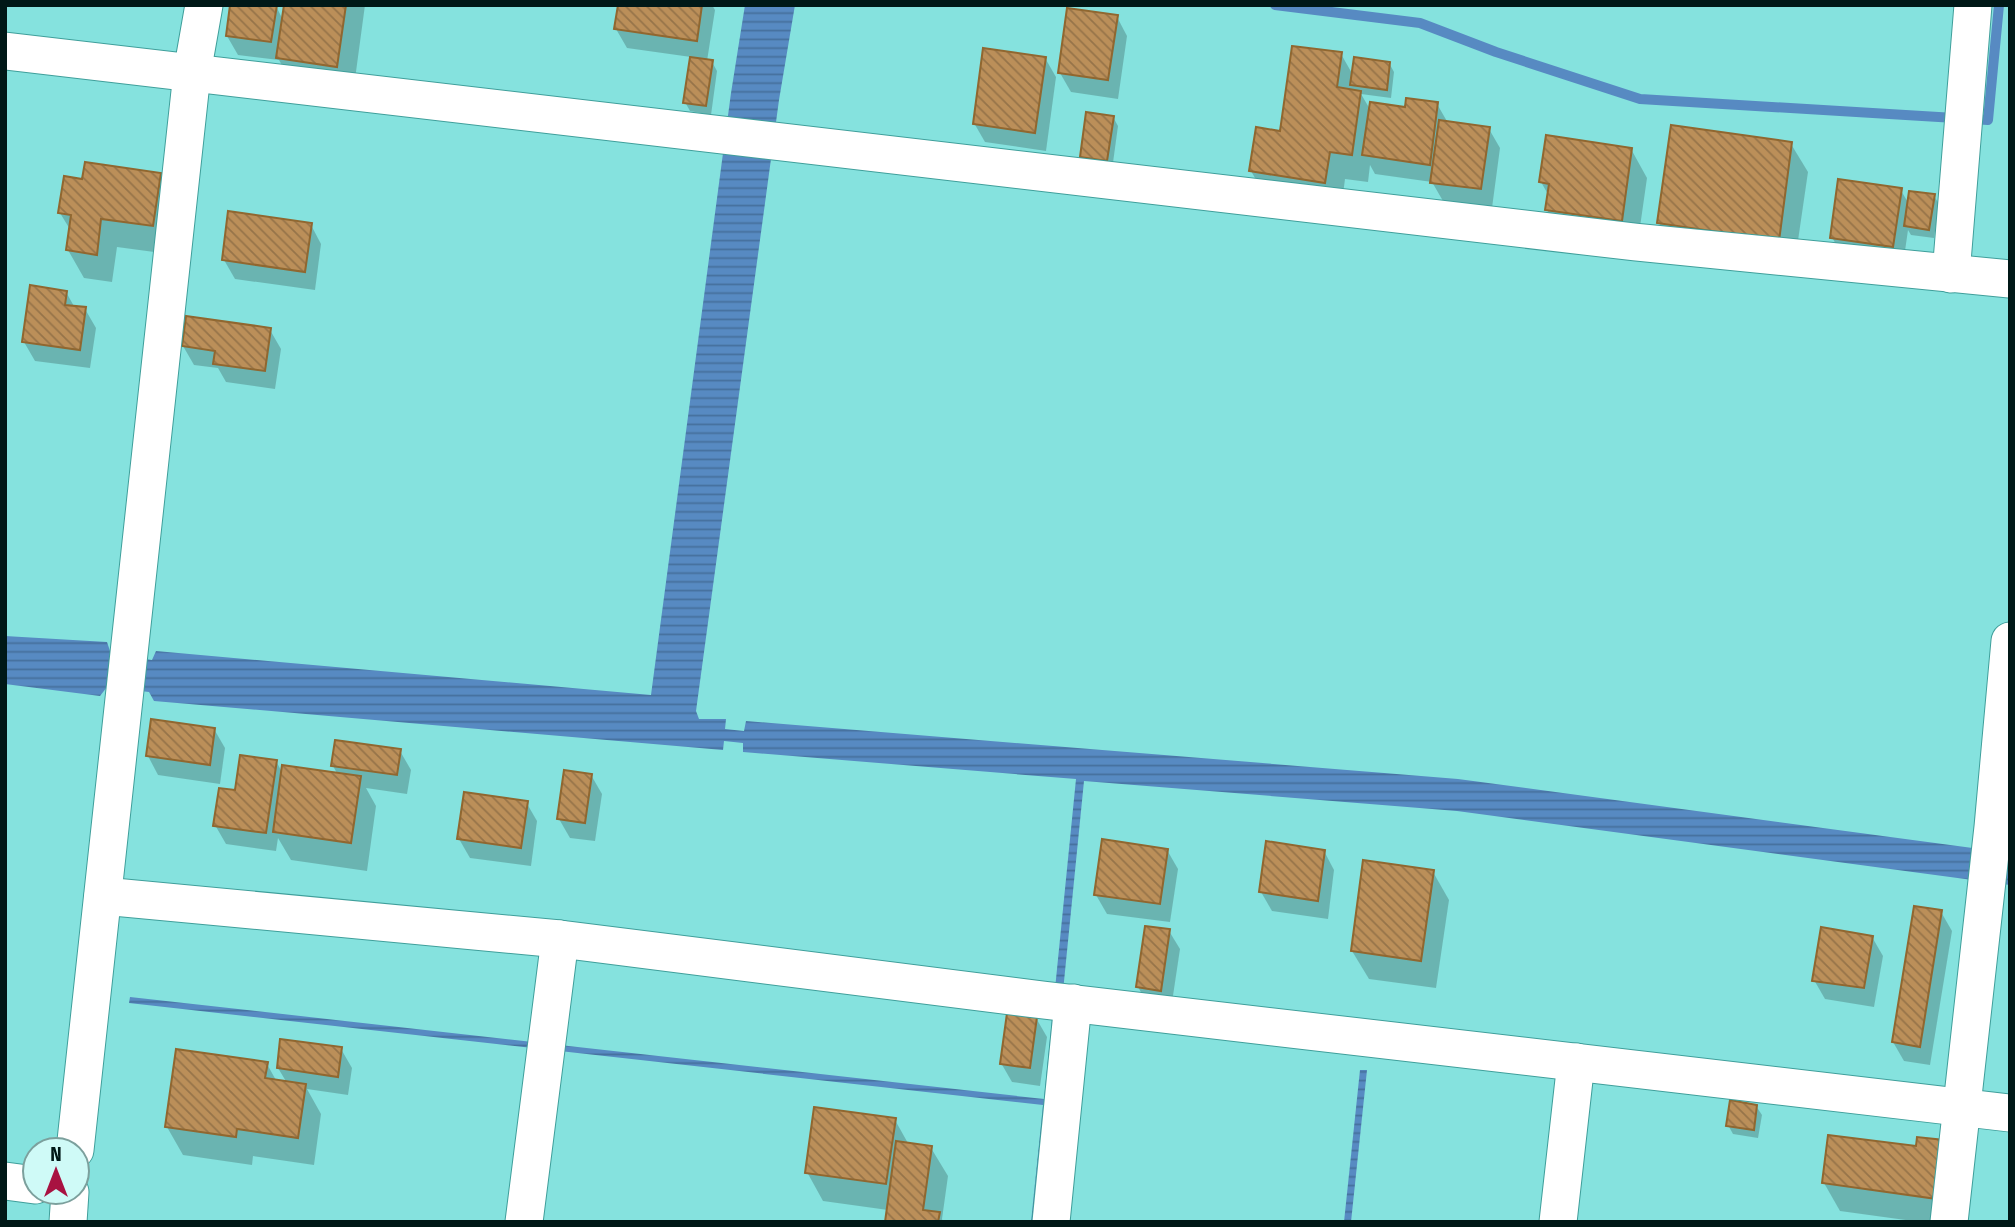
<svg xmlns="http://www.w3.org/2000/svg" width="2015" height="1227" font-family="'Fira Sans Condensed',sans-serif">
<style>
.water{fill:url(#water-rules)}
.shadow{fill:#0003}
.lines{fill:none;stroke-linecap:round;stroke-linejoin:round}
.stream{stroke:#578ac2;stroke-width:10}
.building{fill:url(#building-back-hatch);stroke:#906730;stroke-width:2}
.minor-casing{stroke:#3f9f9b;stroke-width:39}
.minor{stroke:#fff;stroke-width:37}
</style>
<defs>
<pattern id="water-rules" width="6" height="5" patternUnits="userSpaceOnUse" patternTransform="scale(1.75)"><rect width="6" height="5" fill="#578ac2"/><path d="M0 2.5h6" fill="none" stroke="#46709d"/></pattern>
<pattern id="building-back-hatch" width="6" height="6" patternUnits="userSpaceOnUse" patternTransform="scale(1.75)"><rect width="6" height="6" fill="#bb8f59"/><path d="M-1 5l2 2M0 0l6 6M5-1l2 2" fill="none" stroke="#967449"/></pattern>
</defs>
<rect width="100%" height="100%" fill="#85e2de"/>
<!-- water -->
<g class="water">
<polygon points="745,5 795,5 779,100 696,711 699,719 726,719 725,729 744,731 746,721 1458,779 2010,853 2010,885 1457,811 1084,781 1040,1222 1031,1222 1043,1105 129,1003 130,997 1044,1099 1076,779 743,752 743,743 724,741 723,750 154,701 149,692 107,687 100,696 5,684 5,636 107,642 111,654 152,660 156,651 651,695 731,93"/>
<polygon points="1360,1070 1367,1070 1351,1222 1344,1222"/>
</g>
<!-- shadow -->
<g class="shadow">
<polygon points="285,5 365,5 353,94 294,86 279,60 238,55 227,36 276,6 283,20"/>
<polygon points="620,5 712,5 715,10 707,61 712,62 717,71 711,115 690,111 685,102 691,57 627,48 616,29"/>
<polygon points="1117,17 1127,36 1118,99 1071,92 1060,73"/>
<polygon points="1341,54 1353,75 1389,63 1394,72 1391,98 1361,94 1371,111 1406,109 1437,104 1448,123 1489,129 1500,148 1492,208 1443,201 1432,182 1375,174 1370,165 1368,182 1345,179 1341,210 1267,199 1251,171"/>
<polygon points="1045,58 1056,77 1046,151 985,142 974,123"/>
<polygon points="1113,117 1118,126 1112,170 1087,166 1082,157"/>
<polygon points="1791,144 1808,172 1794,268 1675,251 1659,223"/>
<polygon points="1631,149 1647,178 1637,248 1563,238 1547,210 1549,196 1541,182"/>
<polygon points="160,174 176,202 169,254 117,247 112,282 84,278 68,250 71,231 60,213 84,181"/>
<polygon points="1900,189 1909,204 1934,196 1939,204 1934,238 1911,235 1908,230 1903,265 1842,256 1832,237"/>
<polygon points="311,225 321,244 315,290 235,279 224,260"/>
<polygon points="66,292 75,308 85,309 96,328 90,368 35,361 24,342"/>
<polygon points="270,330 281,349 275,389 226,382 218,368 194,365 183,346"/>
<polygon points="214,729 225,748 220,784 158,775 148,756"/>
<polygon points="400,751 411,770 407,794 366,788 376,806 367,871 291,860 278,838 276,851 226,844 215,825 237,792 276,761 283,774 338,775 333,766"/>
<polygon points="591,775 602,794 595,841 570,838 559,819"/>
<polygon points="526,802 537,821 531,866 470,858 459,839"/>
<polygon points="1167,850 1178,869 1170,922 1107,914 1096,895"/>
<polygon points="1324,851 1334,870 1328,919 1272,911 1261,892"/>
<polygon points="1433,872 1449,900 1436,988 1369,979 1352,951"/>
<polygon points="1941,912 1952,931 1930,1065 1904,1061 1893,1042"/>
<polygon points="1169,931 1180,949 1171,1009 1149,1006 1138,987"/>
<polygon points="1872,937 1883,956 1874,1007 1825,999 1814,980"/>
<polygon points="1036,1018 1047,1037 1040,1086 1012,1082 1001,1063"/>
<polygon points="341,1049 352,1068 348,1095 307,1089 321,1114 314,1165 253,1156 252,1165 183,1155 167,1127 267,1064 277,1082 287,1083 278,1068"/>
<polygon points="1756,1106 1762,1115 1758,1138 1733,1134 1728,1125"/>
<polygon points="895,1120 909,1145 931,1148 948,1176 942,1219 943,1222 886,1222 888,1210 823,1201 807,1172"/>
<polygon points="1959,1170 1953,1222 1920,1222 1840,1211 1824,1183"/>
</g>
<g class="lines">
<!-- stream -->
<polyline class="stream" points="1275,5 1420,23 1496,52 1640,99 1988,120 1999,5"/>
</g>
<!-- building -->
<g class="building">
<polygon points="230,5 277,5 271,42 226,36"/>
<polygon points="284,5 346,5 337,67 276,58"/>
<polygon points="618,5 702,5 697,41 614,29"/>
<polygon points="1067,8 1118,15 1108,80 1058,73"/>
<polygon points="1292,46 1342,52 1337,87 1361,91 1352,155 1330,152 1325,183 1249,171 1256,127 1280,131"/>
<polygon points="983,48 1046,57 1035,133 973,124"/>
<polygon points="690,57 713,60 706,106 683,103"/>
<polygon points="1354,57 1390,62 1387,90 1350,85"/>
<polygon points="1406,98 1438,102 1430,165 1362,155 1370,102 1405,107"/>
<polygon points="1086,112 1114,116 1107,161 1080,157"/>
<polygon points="1439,120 1490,127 1481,189 1430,183"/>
<polygon points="1671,125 1792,142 1779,241 1657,223"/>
<polygon points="1546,135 1632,148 1622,221 1545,210 1549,184 1539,182"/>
<polygon points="85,162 161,173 153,226 101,219 97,255 66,250 71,215 58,213 64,176 82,179"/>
<polygon points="1838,179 1902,188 1893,247 1830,238"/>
<polygon points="1909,191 1935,194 1929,230 1904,226"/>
<polygon points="228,211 312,223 305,272 222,260"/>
<polygon points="30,285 67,291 65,305 86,307 80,350 22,342"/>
<polygon points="186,316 271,328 265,371 213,364 215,351 182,346"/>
<polygon points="151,719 215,728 210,765 146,756"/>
<polygon points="335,740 401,749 397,775 331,766"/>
<polygon points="240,755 277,760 266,833 213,826 219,788 235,790"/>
<polygon points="282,765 361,776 351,843 273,832"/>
<polygon points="564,770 592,774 585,823 557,819"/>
<polygon points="464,792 528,801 521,848 457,839"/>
<polygon points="1102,839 1168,849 1160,904 1094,895"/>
<polygon points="1266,841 1325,850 1318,901 1259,892"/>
<polygon points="1363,860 1434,870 1421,961 1351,951"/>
<polygon points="1914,906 1942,910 1920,1047 1892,1042"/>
<polygon points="1145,926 1170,929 1161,991 1136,987"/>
<polygon points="1821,927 1873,936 1864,988 1812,981"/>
<polygon points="1007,1013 1037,1017 1030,1068 1000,1064"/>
<polygon points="280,1039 342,1047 338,1077 277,1068"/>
<polygon points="176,1049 268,1062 265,1078 306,1084 298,1138 237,1129 236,1137 165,1127"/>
<polygon points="1730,1100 1757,1105 1754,1130 1726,1126"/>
<polygon points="814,1107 896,1118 886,1184 805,1173"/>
<polygon points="1828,1135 1916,1146 1917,1137 1944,1140 1937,1199 1822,1183"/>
<polygon points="896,1141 932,1146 923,1210 940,1212 938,1222 885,1222"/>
</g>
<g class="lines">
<!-- minor casing -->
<g class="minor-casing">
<g id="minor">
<polyline points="5,51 1635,242 2010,279"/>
<polyline points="1951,274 1973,5"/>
<polyline points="103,896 560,939 1043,1000 2010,1113"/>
<polyline points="75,1150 192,73 204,5"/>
<polyline points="5,1181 35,1185"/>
<polyline points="68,1222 70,1192"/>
<polyline points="524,1222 560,939"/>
<polyline points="1051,1222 1073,1003"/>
<polyline points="1558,1222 1576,1062"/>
<polyline points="1949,1222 1993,827 2010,641"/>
</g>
</g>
<!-- minor -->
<use href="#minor" class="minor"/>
</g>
<!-- border -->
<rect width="2015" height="1227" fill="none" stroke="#001817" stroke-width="14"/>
<!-- north arrow -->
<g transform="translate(56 1171)"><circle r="33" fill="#cffaf7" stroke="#7ca09d" stroke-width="2"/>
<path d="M0-5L12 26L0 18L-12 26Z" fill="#a81241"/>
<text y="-10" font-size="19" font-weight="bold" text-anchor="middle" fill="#001817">N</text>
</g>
</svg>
